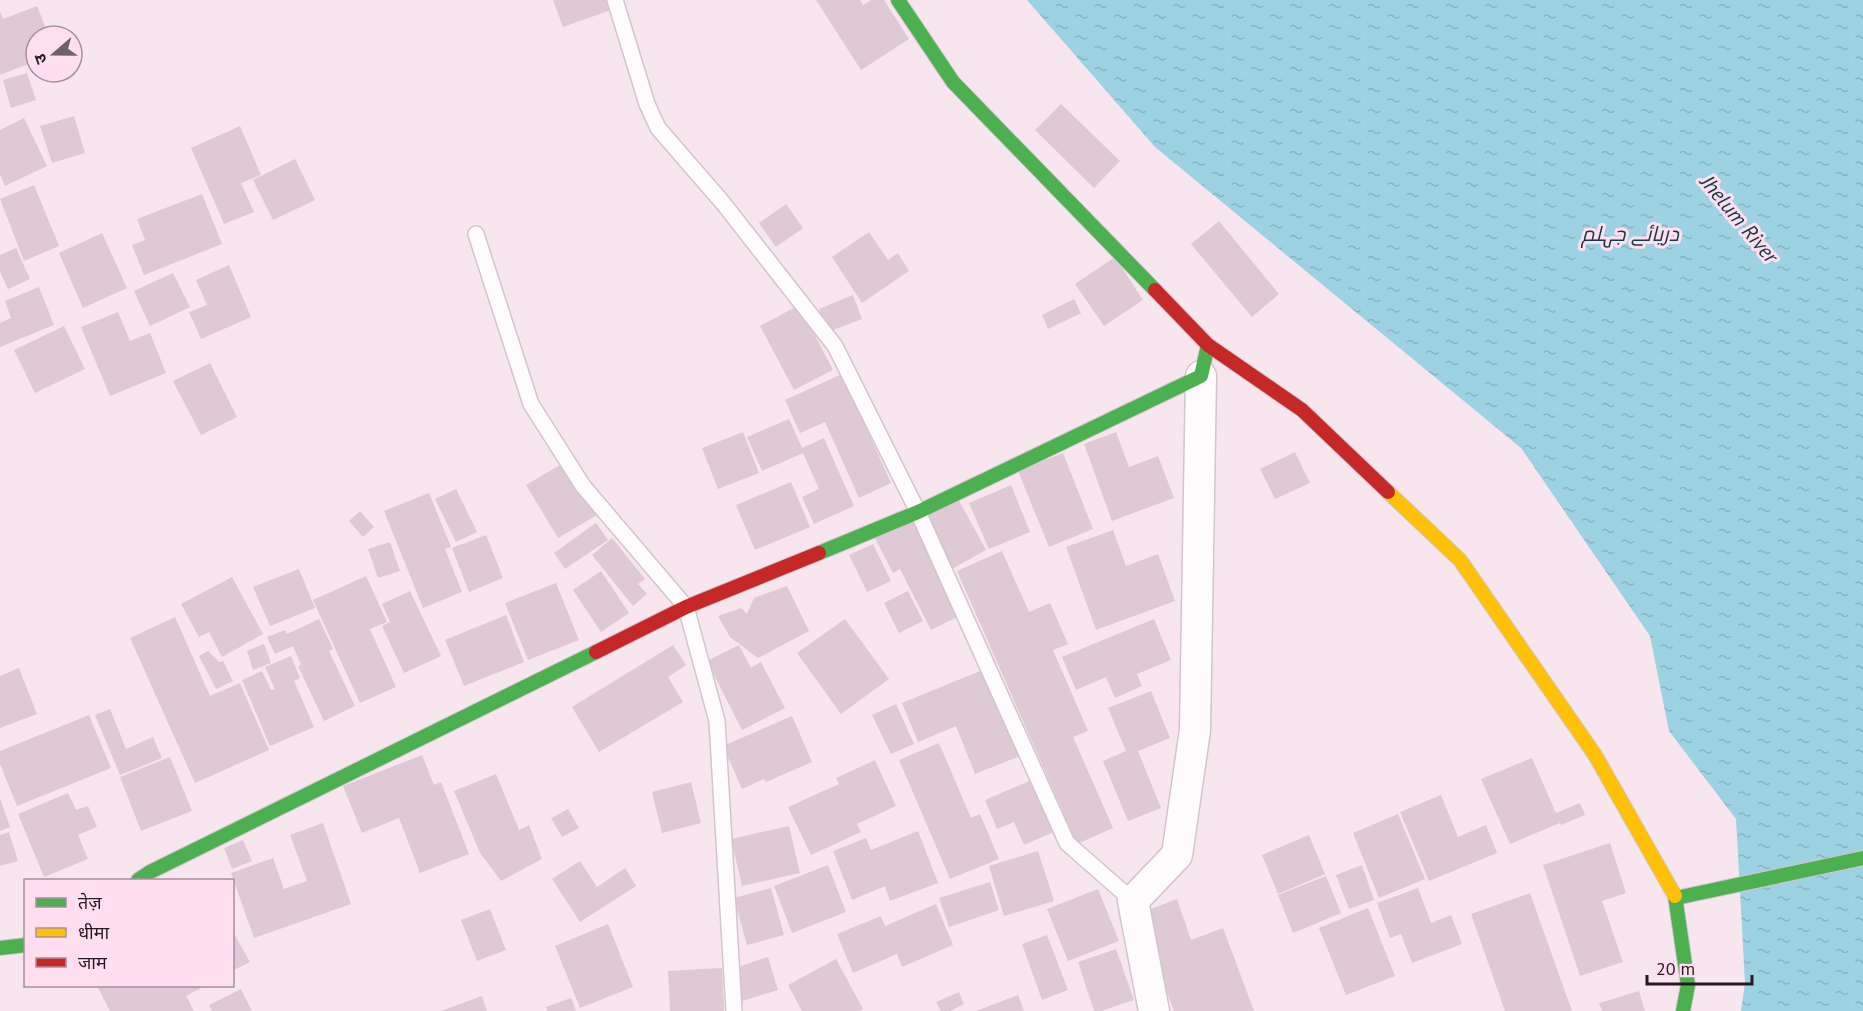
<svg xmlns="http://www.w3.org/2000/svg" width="1863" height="1011" font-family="'PT Sans',Cairo,'Noto Sans Devanagari',sans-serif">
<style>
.water{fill:url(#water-ripples)}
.building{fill:#dec9d4}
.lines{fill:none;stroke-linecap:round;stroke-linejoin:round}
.lane-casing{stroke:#d2c5cc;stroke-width:18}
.street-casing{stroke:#d2c5cc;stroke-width:33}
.fast-casing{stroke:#d2c5cc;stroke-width:16}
.slow-casing{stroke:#d2c5cc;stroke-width:16}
.jam-casing{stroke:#d2c5cc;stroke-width:16}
.lane{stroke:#fefbfd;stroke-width:15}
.street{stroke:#fefbfd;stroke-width:30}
.fast{stroke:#4caf50;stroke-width:14}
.slow{stroke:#ffc107;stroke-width:14}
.jam{stroke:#c62828;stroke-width:14}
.labels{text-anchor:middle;stroke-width:6;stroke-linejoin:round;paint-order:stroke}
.water-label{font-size:21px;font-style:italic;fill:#123b43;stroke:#ffdfef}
</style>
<defs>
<pattern id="water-ripples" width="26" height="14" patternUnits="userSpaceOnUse" patternTransform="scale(1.5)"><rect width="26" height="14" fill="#9cd2e1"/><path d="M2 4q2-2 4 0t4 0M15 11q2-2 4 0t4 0" fill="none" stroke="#86b4c1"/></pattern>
</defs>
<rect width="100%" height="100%" fill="#f8e6ef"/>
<!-- water -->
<polygon class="water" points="1027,0 1863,0 1863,1011 1741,1011 1745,983 1736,819 1669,731 1650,636 1521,448 1155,147"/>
<!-- building -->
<g class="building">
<polygon points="553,0 610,0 614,9 563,27"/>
<polygon points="816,0 860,0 863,5 871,0 884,0 909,39 861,70"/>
<polygon points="37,6 49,36 36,36 36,61 0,75 0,11 3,19"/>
<polygon points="27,73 36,100 11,108 3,80"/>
<polygon points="1061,104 1120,161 1094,188 1035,130"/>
<polygon points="74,116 85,153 52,163 40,126"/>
<polygon points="24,118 47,166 5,186 0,175 0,130"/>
<polygon points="240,126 261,175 241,183 254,212 224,224 191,148"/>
<polygon points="295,159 315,200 273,220 253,180"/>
<polygon points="34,185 59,246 24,261 0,199"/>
<polygon points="202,194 222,244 144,275 132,245 145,240 137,219"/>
<polygon points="786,204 803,228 776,247 759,223"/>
<polygon points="1219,221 1279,294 1252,317 1191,244"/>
<polygon points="869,232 888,260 898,253 909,271 862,303 832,257"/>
<polygon points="102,233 127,288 83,308 59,253"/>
<polygon points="16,248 30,279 8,289 0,272 0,255"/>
<polygon points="1115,257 1143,300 1104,326 1075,284"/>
<polygon points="229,265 251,317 201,339 189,312 207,305 196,280"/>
<polygon points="173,273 190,307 150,326 134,291"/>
<polygon points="39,287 54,325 0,347 0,323 11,318 5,301"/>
<polygon points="853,295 862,319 828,332 819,309"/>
<polygon points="1074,299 1081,313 1048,329 1042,315"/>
<polygon points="799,305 833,370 794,390 760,326"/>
<polygon points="118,312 130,341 150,333 166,373 110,396 81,327"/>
<polygon points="64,326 85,369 35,393 14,350"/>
<polygon points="210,363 237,417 201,435 173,381"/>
<polygon points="842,374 891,483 859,498 825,422 800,433 785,400"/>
<polygon points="789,419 802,448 824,438 854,506 814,524 802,497 819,489 803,453 762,471 747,437"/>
<polygon points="743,432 759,473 718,489 702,448"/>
<polygon points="1116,432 1129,467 1158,456 1174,498 1112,521 1084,444"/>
<polygon points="1295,452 1310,483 1275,499 1260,469"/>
<polygon points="1063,453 1093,529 1049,547 1018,471"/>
<polygon points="565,462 597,515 558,538 526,485"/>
<polygon points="791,482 810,527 755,550 736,505"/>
<polygon points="1011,485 1030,532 989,549 969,503"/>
<polygon points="456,489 477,532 456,542 435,499"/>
<polygon points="429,493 451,547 445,549 462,592 423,608 384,511"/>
<polygon points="957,497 986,550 950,570 921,517"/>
<polygon points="360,511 374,527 363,537 349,521"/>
<polygon points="913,516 963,614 931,630 900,569 893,573 874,536"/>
<polygon points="596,523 608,540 565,569 554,553"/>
<polygon points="1113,530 1126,566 1158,554 1175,601 1096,630 1066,547"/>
<polygon points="486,535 503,578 469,592 452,548"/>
<polygon points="612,538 645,579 638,584 647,594 633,606 592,555"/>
<polygon points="390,542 400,571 378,578 368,549"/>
<polygon points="873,544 891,581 867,592 849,555"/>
<polygon points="1002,551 1029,612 1050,603 1068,644 1053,650 1088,731 1073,737 1113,828 1077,844 957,571"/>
<polygon points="299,569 315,608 270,626 253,587"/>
<polygon points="601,571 629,613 601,632 573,590"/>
<polygon points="366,576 387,622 370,629 396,687 360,703 313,600"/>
<polygon points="232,577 263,634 222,657 209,632 199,637 181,604"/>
<polygon points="556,583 579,640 528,660 505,603"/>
<polygon points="787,586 809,631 758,658 730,637 718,616 741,608 747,614 754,598"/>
<polygon points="410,591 441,656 404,673 382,626 390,622 382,604"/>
<polygon points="908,591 923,621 899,633 884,603"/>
<polygon points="506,615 524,662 464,686 445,640"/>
<polygon points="175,617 210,696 240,683 269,750 195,783 130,638"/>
<polygon points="319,619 333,649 329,651 355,706 324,721 298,666 301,665 293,646 275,654 267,637 285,630 287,634"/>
<polygon points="845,619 889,679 841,714 797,653"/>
<polygon points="1154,619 1171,660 1137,674 1142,686 1115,698 1106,677 1076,690 1062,657"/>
<polygon points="264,644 271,663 253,670 247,651"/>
<polygon points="673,645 686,665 668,677 683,702 599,752 572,707"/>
<polygon points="739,645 751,668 761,662 785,708 742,730 707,661"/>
<polygon points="208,651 219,662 223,661 233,681 216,689 199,656"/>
<polygon points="291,656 300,678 294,681 314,727 270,746 242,680 262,671 271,690 275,689 265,667"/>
<polygon points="19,668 37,714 0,728 0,676"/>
<polygon points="985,669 1020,756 975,774 956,726 918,742 902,703"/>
<polygon points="1151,691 1170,738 1138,751 1161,808 1128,821 1103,761 1126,751 1108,708"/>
<polygon points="896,704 914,744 891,754 872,715"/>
<polygon points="110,709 126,749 153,737 162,758 120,775 95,715"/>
<polygon points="89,715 111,768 17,806 0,764 0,751"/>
<polygon points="792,716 812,762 766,782 764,779 742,789 723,746"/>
<polygon points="939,743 971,818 980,814 999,859 950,879 899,760"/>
<polygon points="422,755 434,785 441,782 469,854 420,873 399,818 362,833 343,786"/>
<polygon points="170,757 192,811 141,831 120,777"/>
<polygon points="1532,758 1556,813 1580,803 1585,815 1561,825 1560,823 1510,844 1481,779"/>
<polygon points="875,760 896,806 857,824 861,832 811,855 788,807 839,784 836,778"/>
<polygon points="496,774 519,830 529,825 542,859 501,881 480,853 454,791"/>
<polygon points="1034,779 1056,831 1024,845 1014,822 997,829 985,800"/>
<polygon points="691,782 701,823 662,833 652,792"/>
<polygon points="68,793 76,810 88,806 97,827 78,835 88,859 44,877 18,814"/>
<polygon points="1441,795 1458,837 1486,825 1497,853 1429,881 1400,812"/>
<polygon points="0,798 10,827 0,831"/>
<polygon points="568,809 579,828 562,837 551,818"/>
<polygon points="1398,814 1425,879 1379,898 1353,833"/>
<polygon points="323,823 351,904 254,938 231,873 273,858 284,889 307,881 290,835"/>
<polygon points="789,826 800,873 742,886 731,839"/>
<polygon points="918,831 938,883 890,901 885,886 852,900 833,851 866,838 871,850"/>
<polygon points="9,832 18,861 0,866 0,835"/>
<polygon points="1309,835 1325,874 1278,894 1262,855"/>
<polygon points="243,840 252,861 232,869 224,848"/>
<polygon points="1610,843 1626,893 1602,901 1623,962 1580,976 1543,865"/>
<polygon points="1038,851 1054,901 1004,916 989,866"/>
<polygon points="580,861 597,887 625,868 636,886 580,922 552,879"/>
<polygon points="828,865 846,912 792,933 774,886"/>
<polygon points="1362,865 1374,900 1349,909 1336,875"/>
<polygon points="1326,876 1341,913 1293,933 1278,895"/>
<polygon points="990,882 999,910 949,927 939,898"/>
<polygon points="771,888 784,935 747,945 734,898"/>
<polygon points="1418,888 1431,923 1451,915 1462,944 1412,963 1401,934 1390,938 1377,903"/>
<polygon points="1098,889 1119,941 1068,961 1047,909"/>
<polygon points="1530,893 1572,1011 1505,1011 1471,914"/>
<polygon points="1177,899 1191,940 1223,928 1254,1011 1174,1011 1138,914"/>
<polygon points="936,904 953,945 902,967 897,954 853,973 837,934 881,916 885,926"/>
<polygon points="1368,908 1395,976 1346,995 1319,928"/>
<polygon points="490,909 506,950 477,961 461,920"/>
<polygon points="608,924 633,987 580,1008 555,946"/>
<polygon points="232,930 250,962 232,971"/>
<polygon points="1047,935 1068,990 1042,1000 1022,944"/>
<polygon points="1116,949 1134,1000 1101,1011 1094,1011 1078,962"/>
<polygon points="768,957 778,990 742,1001 732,969"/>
<polygon points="836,959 863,1009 859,1011 802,1011 788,985"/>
<polygon points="722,968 724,1011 670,1011 668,971"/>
<polygon points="97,986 205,986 186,996 194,1011 110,1011"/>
<polygon points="241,989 252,1011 212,1011 209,1005"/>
<polygon points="1639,991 1645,1011 1602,1011 1599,1003"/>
<polygon points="959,992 964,1004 950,1011 941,1011 936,1002"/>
<polygon points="1018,995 1024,1011 976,1011"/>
<polygon points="482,996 487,1011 441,1011"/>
<polygon points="571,998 576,1011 547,1011 546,1007"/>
</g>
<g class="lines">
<!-- lane casing -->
<g class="lane-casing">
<g id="lane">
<polyline points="615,0 647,104 658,128 723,203 835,346 918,512 1067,843 1133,901"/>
<polyline points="476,234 531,404 583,486 686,607 717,721 734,1011"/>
</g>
</g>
<!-- street casing -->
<g class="street-casing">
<polyline id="street" points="1154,1011 1133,901 1177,855 1195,730 1201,376"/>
</g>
<!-- fast casing -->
<g class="fast-casing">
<g id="fast">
<polyline points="898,0 953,82 1155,290"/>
<polyline points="819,553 918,512 1201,376 1208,345"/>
<polyline points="138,880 150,872 596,652"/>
<polyline points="1675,896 1688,985 1683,1011"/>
<polyline points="1676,898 1863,858"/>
<polyline points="0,948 26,945"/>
</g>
</g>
<!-- slow casing -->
<g class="slow-casing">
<polyline id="slow" points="1388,492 1460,560 1595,755 1675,896"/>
</g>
<!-- jam casing -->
<g class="jam-casing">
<g id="jam">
<polyline points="1155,290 1208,345 1302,410 1388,492"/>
<polyline points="596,652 686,607 819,553"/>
</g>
</g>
<!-- lane -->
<use href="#lane" class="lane"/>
<!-- street -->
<use href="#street" class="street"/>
<!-- fast -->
<use href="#fast" class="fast"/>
<!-- slow -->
<use href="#slow" class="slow"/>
<!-- jam -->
<use href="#jam" class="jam"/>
</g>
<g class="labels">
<!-- water labels -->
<g class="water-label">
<text transform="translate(1739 219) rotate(50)" y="7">Jhelum River</text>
<text x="1630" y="241">دریائے جہلم</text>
</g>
</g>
<!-- legend -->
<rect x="24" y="879" width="210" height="108" fill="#ffdfef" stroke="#a8909c" stroke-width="1.5"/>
<rect x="36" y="898" width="30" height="9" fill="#4caf50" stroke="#a8909c" stroke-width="1.5"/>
<text x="78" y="909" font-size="18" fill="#261a20">तेज़</text>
<rect x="36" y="928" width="30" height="9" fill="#ffc107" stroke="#a8909c" stroke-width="1.5"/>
<text x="78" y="939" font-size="18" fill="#261a20">धीमा</text>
<rect x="36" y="958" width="30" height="9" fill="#c62828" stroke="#a8909c" stroke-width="1.5"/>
<text x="78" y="969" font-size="18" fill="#261a20">जाम</text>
<!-- north arrow -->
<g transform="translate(54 54) rotate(250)"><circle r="28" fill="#ffdfef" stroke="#a8909c" stroke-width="1.5"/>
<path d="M0-4.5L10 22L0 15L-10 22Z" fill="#706168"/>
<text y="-9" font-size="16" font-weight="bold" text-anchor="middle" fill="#261a20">उ</text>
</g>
<!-- scale -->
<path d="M1647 975v9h105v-9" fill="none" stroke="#261a20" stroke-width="3"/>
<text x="1656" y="975" font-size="18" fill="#261a20" stroke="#ffdfef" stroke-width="4.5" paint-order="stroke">20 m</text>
</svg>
